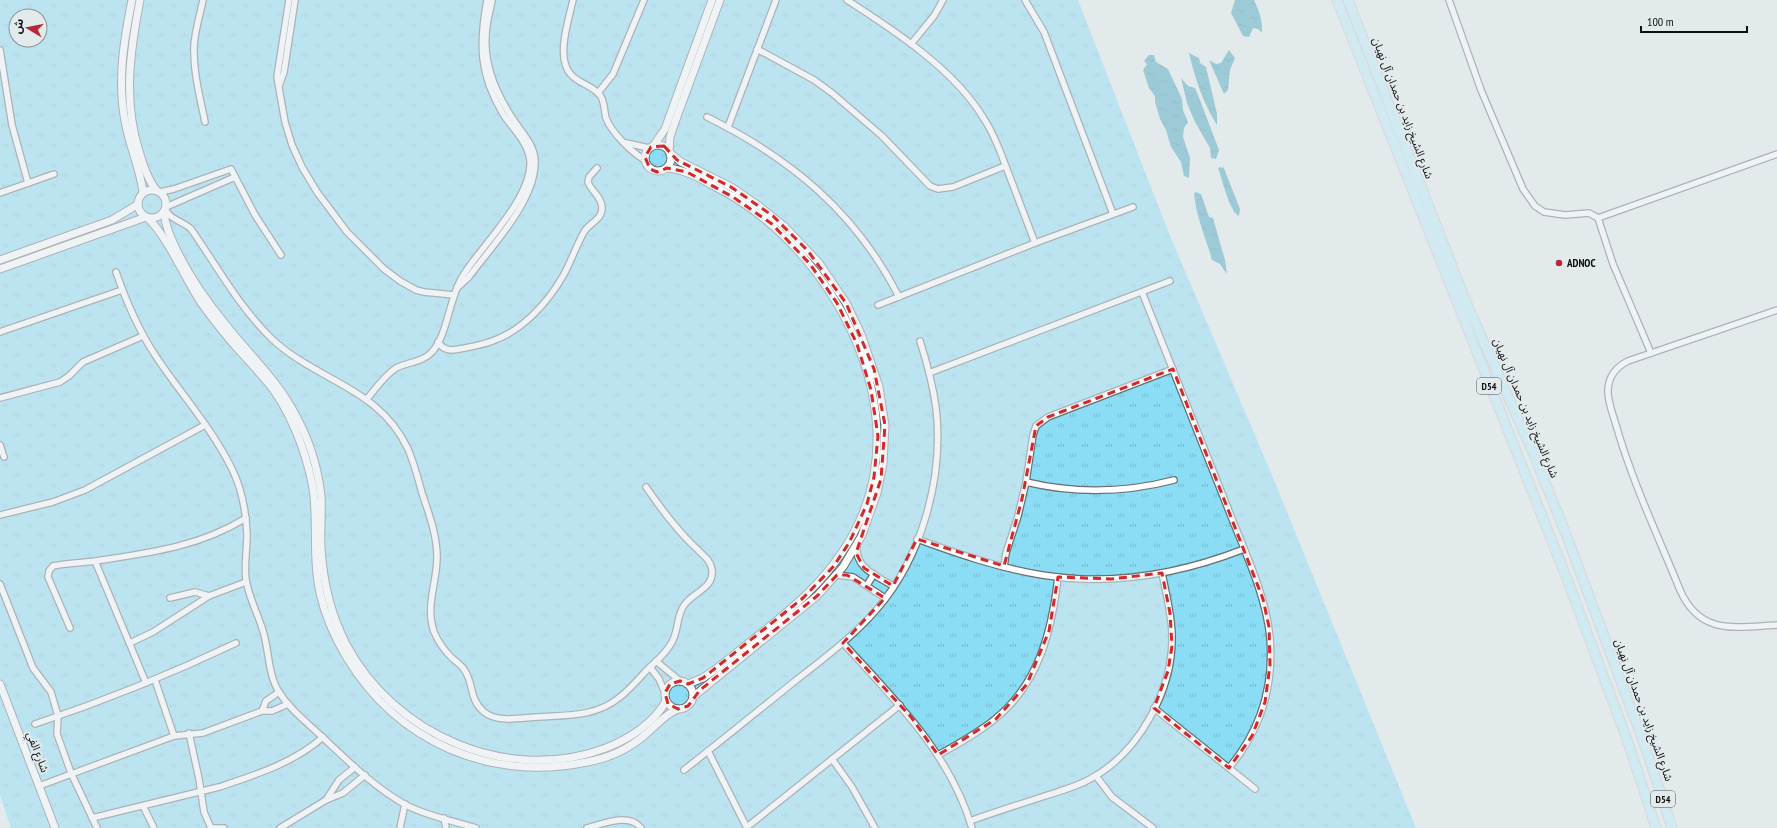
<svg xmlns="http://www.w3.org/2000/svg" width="1777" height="828" font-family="'PT Sans Narrow','Noto Sans Arabic',sans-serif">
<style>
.grass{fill:url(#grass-tufts);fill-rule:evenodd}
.water{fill:url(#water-ripples)}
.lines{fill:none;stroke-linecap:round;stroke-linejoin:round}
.minor-casing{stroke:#686f71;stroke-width:8}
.tertiary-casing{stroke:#686f71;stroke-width:9}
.trunk-casing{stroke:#c5c5c6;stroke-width:11}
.minor{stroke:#fff;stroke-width:5.5}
.tertiary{stroke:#fff;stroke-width:7}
.trunk{stroke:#bae8f6;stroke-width:9}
.marked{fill:none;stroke:#d62828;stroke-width:3;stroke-dasharray:8 5;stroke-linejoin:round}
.poi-dot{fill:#b82737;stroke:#e3eaec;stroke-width:1.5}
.labels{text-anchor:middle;stroke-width:4;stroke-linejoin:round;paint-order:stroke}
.shield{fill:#e3eaec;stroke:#4d5152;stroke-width:1}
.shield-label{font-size:10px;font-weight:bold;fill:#0d0f10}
.street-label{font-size:11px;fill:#0d0f10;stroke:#e3eaec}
.poi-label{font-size:11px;font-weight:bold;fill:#0d0f10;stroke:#e3eaec;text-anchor:start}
</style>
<defs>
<pattern id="grass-tufts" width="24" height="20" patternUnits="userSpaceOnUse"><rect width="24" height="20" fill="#8addf4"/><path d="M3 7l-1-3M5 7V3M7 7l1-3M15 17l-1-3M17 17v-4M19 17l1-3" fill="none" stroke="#76bcd0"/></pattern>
<pattern id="water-ripples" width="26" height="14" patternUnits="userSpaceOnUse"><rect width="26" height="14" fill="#47a4bc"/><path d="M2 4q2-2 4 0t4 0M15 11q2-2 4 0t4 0" fill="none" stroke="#3a8497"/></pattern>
</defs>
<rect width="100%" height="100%" fill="#e3eaec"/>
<!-- grass -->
<path class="grass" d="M0 0H1078L1170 236 1269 468 1416 828H11L0 795ZM16 16H40V40H16Z"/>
<!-- water -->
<g class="water">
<path d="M1235 0H1254C1259 11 1263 21 1262 33L1258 29 1253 28 1249 37 1243 36 1231 13Z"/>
<polygon points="1229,50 1235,58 1230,70 1228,90 1224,94 1209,60 1216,64 1221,63"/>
<path d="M1189 53 1199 58 1200 63 1206 67 1217 114V125C1203 103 1195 78 1189 53Z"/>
<polygon points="1149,55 1154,55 1156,62 1168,69 1182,99 1183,110 1188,122 1184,128 1183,137 1190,158 1189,178 1184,176 1181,162 1171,147 1166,130 1160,119 1155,102 1155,96 1149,88 1143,70 1147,64 1144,61"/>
<polygon points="1181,78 1188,86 1195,88 1198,95 1219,150 1216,159 1211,158 1210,148 1195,122 1187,103"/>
<path d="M1223 166 1240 209 1239 216C1230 213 1222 179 1218 168L1220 167 1223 168Z"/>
<path d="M1196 192 1201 194 1209 217 1213 218 1225 260 1227 274 1220 264 1212 260C1206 238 1196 217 1194 193Z"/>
</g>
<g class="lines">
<!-- minor casing -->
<g class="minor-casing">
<g id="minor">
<path d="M203 0C200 15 195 30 194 46 193 72 200 97 205 122"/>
<polyline points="289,0 277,77 285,122 292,145 302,167 317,192 347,232 384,269 400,281 416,290 424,292 454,295"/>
<path d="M573 0C569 18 560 46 565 63 570 83 589 82 600 95 605 102 604 111 606 118 611 132 632 153 645 160"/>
<path d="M847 0C895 31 955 70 984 119 995 135 1001 154 1008 172 1017 196 1026 219 1035 243"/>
<polyline points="1025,0 1044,32 1113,214"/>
<polyline points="1449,0 1481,90 1523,189 1535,206 1544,212 1565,215 1589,213 1598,218 1613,264 1651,353"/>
<polyline points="911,44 934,16 943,0"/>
<polyline points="757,49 814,80 832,93 882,136 930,186 938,189 953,187 1005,166"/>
<polyline points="0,50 12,125 28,183"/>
<polyline points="279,86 284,72 295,0"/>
<polyline points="598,93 613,74 644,0"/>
<path d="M707 117C790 158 856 212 899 297"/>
<polyline points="728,127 776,0"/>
<polyline points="626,143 649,148"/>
<polyline points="160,192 174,189 231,169 255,215 281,255"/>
<polyline points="0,193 54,174"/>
<polyline points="166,207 235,177"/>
<path d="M165 209C170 220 183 221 191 229 217 266 239 307 272 339 318 382 379 387 408 449 414 463 418 478 422 493 429 514 437 535 437 557 437 583 425 606 434 632 438 641 444 650 451 657 456 662 462 665 465 671 474 685 469 699 484 712 497 723 521 718 538 717 567 715 596 717 620 697 629 690 637 681 645 672 654 663 666 654 672 642 679 630 676 615 685 604 694 592 714 588 712 570 711 561 704 556 698 550 678 532 662 510 646 487"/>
<polyline points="1598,218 1777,154"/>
<path d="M116 272C126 301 138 329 155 355 180 393 212 428 232 469 242 489 246 512 247 534 247 550 244 565 246 580 249 598 258 614 263 631 269 650 268 675 279 692 289 708 304 720 318 733 345 758 373 787 406 805 427 816 453 821 476 828"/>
<path d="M458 287 468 278C491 247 533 204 535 164 536 146 522 133 513 119 497 95 484 65 486 36 486 24 490 12 492 0"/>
<path d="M1142 292C1170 363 1199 435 1227 506 1243 548 1266 594 1270 638 1274 687 1260 731 1229 768"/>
<polyline points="878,305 1035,243 1133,207"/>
<path d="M1777 310 1628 361C1616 367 1609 376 1608 389 1607 401 1613 414 1616 425 1632 481 1658 536 1680 590 1700 636 1736 627 1777 625"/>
<polyline points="0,332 122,290"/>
<path d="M438 342C445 353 455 350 465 348 475 346 486 344 495 340 524 329 548 302 563 276 571 262 576 246 584 232 589 223 602 220 602 208 602 197 591 191 588 182L589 177 597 168"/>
<polyline points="929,373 1170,281"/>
<polyline points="0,398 60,382 69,376 83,362 143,336"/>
<path d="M367 399C376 388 384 376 396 368 408 362 423 362 432 352 448 335 449 296 464 274 482 245 539 191 529 155 525 139 511 127 503 114 479 74 479 44 487 0"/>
<polyline points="0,445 4,457"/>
<path d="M1026 482C1076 494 1124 493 1174 480"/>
<polyline points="0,515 53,502 85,490 205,425"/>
<path d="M917 539C958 554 999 568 1042 575 1110 586 1180 574 1244 549"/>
<path d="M857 545C854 568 877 576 893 586"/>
<polyline points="95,561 146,683"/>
<polyline points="1004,567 1006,553 1018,516 1026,482 1033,435 1036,426 1048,417 1173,369"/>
<polyline points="837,575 853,577 885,598"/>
<polyline points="0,584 33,668 51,692 58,716 57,734 71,773 97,828"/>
<polyline points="867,585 874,574"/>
<polyline points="170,598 195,592 209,596"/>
<path d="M70 628 48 577 49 571 53 566C67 563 82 563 96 561 149 553 199 547 246 518"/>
<polyline points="130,643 153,632 209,596 246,582"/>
<path d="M843 643C894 699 950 753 972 828"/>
<polyline points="656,661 680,681"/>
<polyline points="650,667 659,679 665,693"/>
<polyline points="155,680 174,736"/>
<polyline points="1154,708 1255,789"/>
<polyline points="262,711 266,701 279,692"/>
<path d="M35 724C104 701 171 674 236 643"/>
<polyline points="189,733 199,779 204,812 211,828"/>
<polyline points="708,751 747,828"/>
<path d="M938 755C958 744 978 733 995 719 1039 684 1052 630 1058 577"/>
<polyline points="832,759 852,787 875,828"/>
<path d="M684 770C721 741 758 711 795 681 823 659 853 637 877 609 922 557 944 477 936 408 933 385 927 363 920 341"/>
<polyline points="1096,776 1112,797 1153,828"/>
<polyline points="39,786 174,736 203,733 262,711 272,711 288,704"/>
<polyline points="326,800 339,780 355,767"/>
<polyline points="143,806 154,828"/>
<path d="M92 818 219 787C255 775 294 763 323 737"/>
<polyline points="444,818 446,828"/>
<path d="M970 821C995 812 1020 804 1045 796 1060 791 1076 787 1090 779 1139 753 1173 690 1172 636 1172 615 1166 594 1162 573"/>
<polyline points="747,827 900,705"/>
<polyline points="212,828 224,828"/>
<polyline points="280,828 326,800 343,793 365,775"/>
<polyline points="400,828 405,804"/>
<path d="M587 828C603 824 629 812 641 828"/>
</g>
</g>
<!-- tertiary casing -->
<g class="tertiary-casing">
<g id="tertiary">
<path d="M132 0C124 40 117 80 125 121 129 145 140 168 143 192"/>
<path d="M140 0C130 51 123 101 139 151 143 166 147 178 156 190"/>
<circle cx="658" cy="158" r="13"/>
<polyline points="654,145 665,129 712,0"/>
<polyline points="669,151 670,137 675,122 720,0"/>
<polyline points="671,154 681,162 731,187 759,206 785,227 819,263 846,303 861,334 879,387 885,425 883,464 877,493 862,535 843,567 817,596 694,696"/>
<path d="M667 168C689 170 706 182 725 192 831 251 913 399 861 518 831 587 772 623 716 669L703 678 688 684"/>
<circle cx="152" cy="204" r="14"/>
<path d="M164 212C165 225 170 236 176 249 189 276 207 302 226 325 251 357 278 380 297 418 310 442 318 469 321 496 322 514 320 531 321 548 323 581 331 615 346 644 394 735 508 785 606 748 629 739 654 723 666 701"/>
<path d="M148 218C171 242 183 276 202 304 213 319 225 335 238 349 250 362 262 375 273 389 285 406 294 425 301 444 307 461 312 478 314 496 317 528 313 561 320 593 325 616 335 638 347 658 398 742 490 782 587 762 609 758 630 748 646 734 657 725 665 714 678 709"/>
<polyline points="0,260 112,220 137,205"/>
<polyline points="0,269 146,217"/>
<circle cx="679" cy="695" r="14"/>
<polyline points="0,684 55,828"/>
</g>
</g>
<!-- trunk casing -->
<g class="trunk-casing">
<g id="trunk">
<polyline points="1337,0 1569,584 1628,742 1656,828"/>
<polyline points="1348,0 1467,304 1534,455 1566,534 1646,749 1672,828"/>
</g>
</g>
<!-- minor -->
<use href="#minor" class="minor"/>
<!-- tertiary -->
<use href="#tertiary" class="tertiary"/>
<!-- trunk -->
<use href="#trunk" class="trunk"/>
</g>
<!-- marked area -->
<path d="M0 0H1777V828H0ZM664 146 677 160 731 187 773 216 808 251 846 303 874 369 885 425 881 479 856 553 864 568 893 586 917 539 1004 566 1022 499 1036 426 1048 417 1173 369 1263 599 1269 627 1270 665 1265 702 1252 736 1229 768 1154 708 1168 671 1172 646 1170 613 1162 573 1111 579 1058 577 1049 631 1027 684 996 719 938 755 911 717 843 643 885 598 847 575H837L817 596 700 690 688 706 678 709 668 704 665 693 670 684 680 681 688 684 703 678 803 598 833 567 849 543 867 504 874 477 878 436 871 390 857 344 837 303 810 264 772 224 733 197 687 172 667 168 657 172 650 169 645 157 651 147Z" fill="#e3eaec" fill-opacity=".55" fill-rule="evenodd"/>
<path class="marked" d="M664 146 677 160 731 187 773 216 808 251 846 303 874 369 885 425 881 479 856 553 864 568 893 586 917 539 1004 566 1022 499 1036 426 1048 417 1173 369 1263 599 1269 627 1270 665 1265 702 1252 736 1229 768 1154 708 1168 671 1172 646 1170 613 1162 573 1111 579 1058 577 1049 631 1027 684 996 719 938 755 911 717 843 643 885 598 847 575H837L817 596 700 690 688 706 678 709 668 704 665 693 670 684 680 681 688 684 703 678 803 598 833 567 849 543 867 504 874 477 878 436 871 390 857 344 837 303 810 264 772 224 733 197 687 172 667 168 657 172 650 169 645 157 651 147Z"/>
<!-- markers -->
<circle class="poi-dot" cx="1559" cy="263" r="4"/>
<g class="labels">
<!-- shield labels -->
<g class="shield">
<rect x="1477" y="378" width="24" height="16" rx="3"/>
<rect x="1651" y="791" width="24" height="16" rx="3"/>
</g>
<g class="shield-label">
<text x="1489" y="390">D54</text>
<text x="1663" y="803">D54</text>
</g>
<!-- street labels -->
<g class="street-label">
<text transform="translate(1403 108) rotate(69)" y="4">شارع الشيخ زايد بن حمدان آل نهيان</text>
<text transform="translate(1526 408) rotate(67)" y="4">شارع الشيخ زايد بن حمدان آل نهيان</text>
<text transform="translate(1644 710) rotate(70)" y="4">شارع الشيخ زايد بن حمدان آل نهيان</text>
<text transform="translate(38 752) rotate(69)" y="4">شارع الفي</text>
</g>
<!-- poi labels -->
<g class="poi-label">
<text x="1567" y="267">ADNOC</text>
</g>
</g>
<!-- north arrow -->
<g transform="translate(28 28) rotate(280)"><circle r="19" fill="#e3eaec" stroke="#8d9294"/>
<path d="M0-3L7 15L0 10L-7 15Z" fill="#b82737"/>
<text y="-6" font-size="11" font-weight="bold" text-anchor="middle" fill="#0d0f10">ش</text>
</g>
<!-- scale -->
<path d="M1641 26v6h106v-6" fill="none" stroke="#0d0f10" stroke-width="2"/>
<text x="1647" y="26" font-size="12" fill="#0d0f10" stroke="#e3eaec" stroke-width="3" paint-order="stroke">100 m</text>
</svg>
